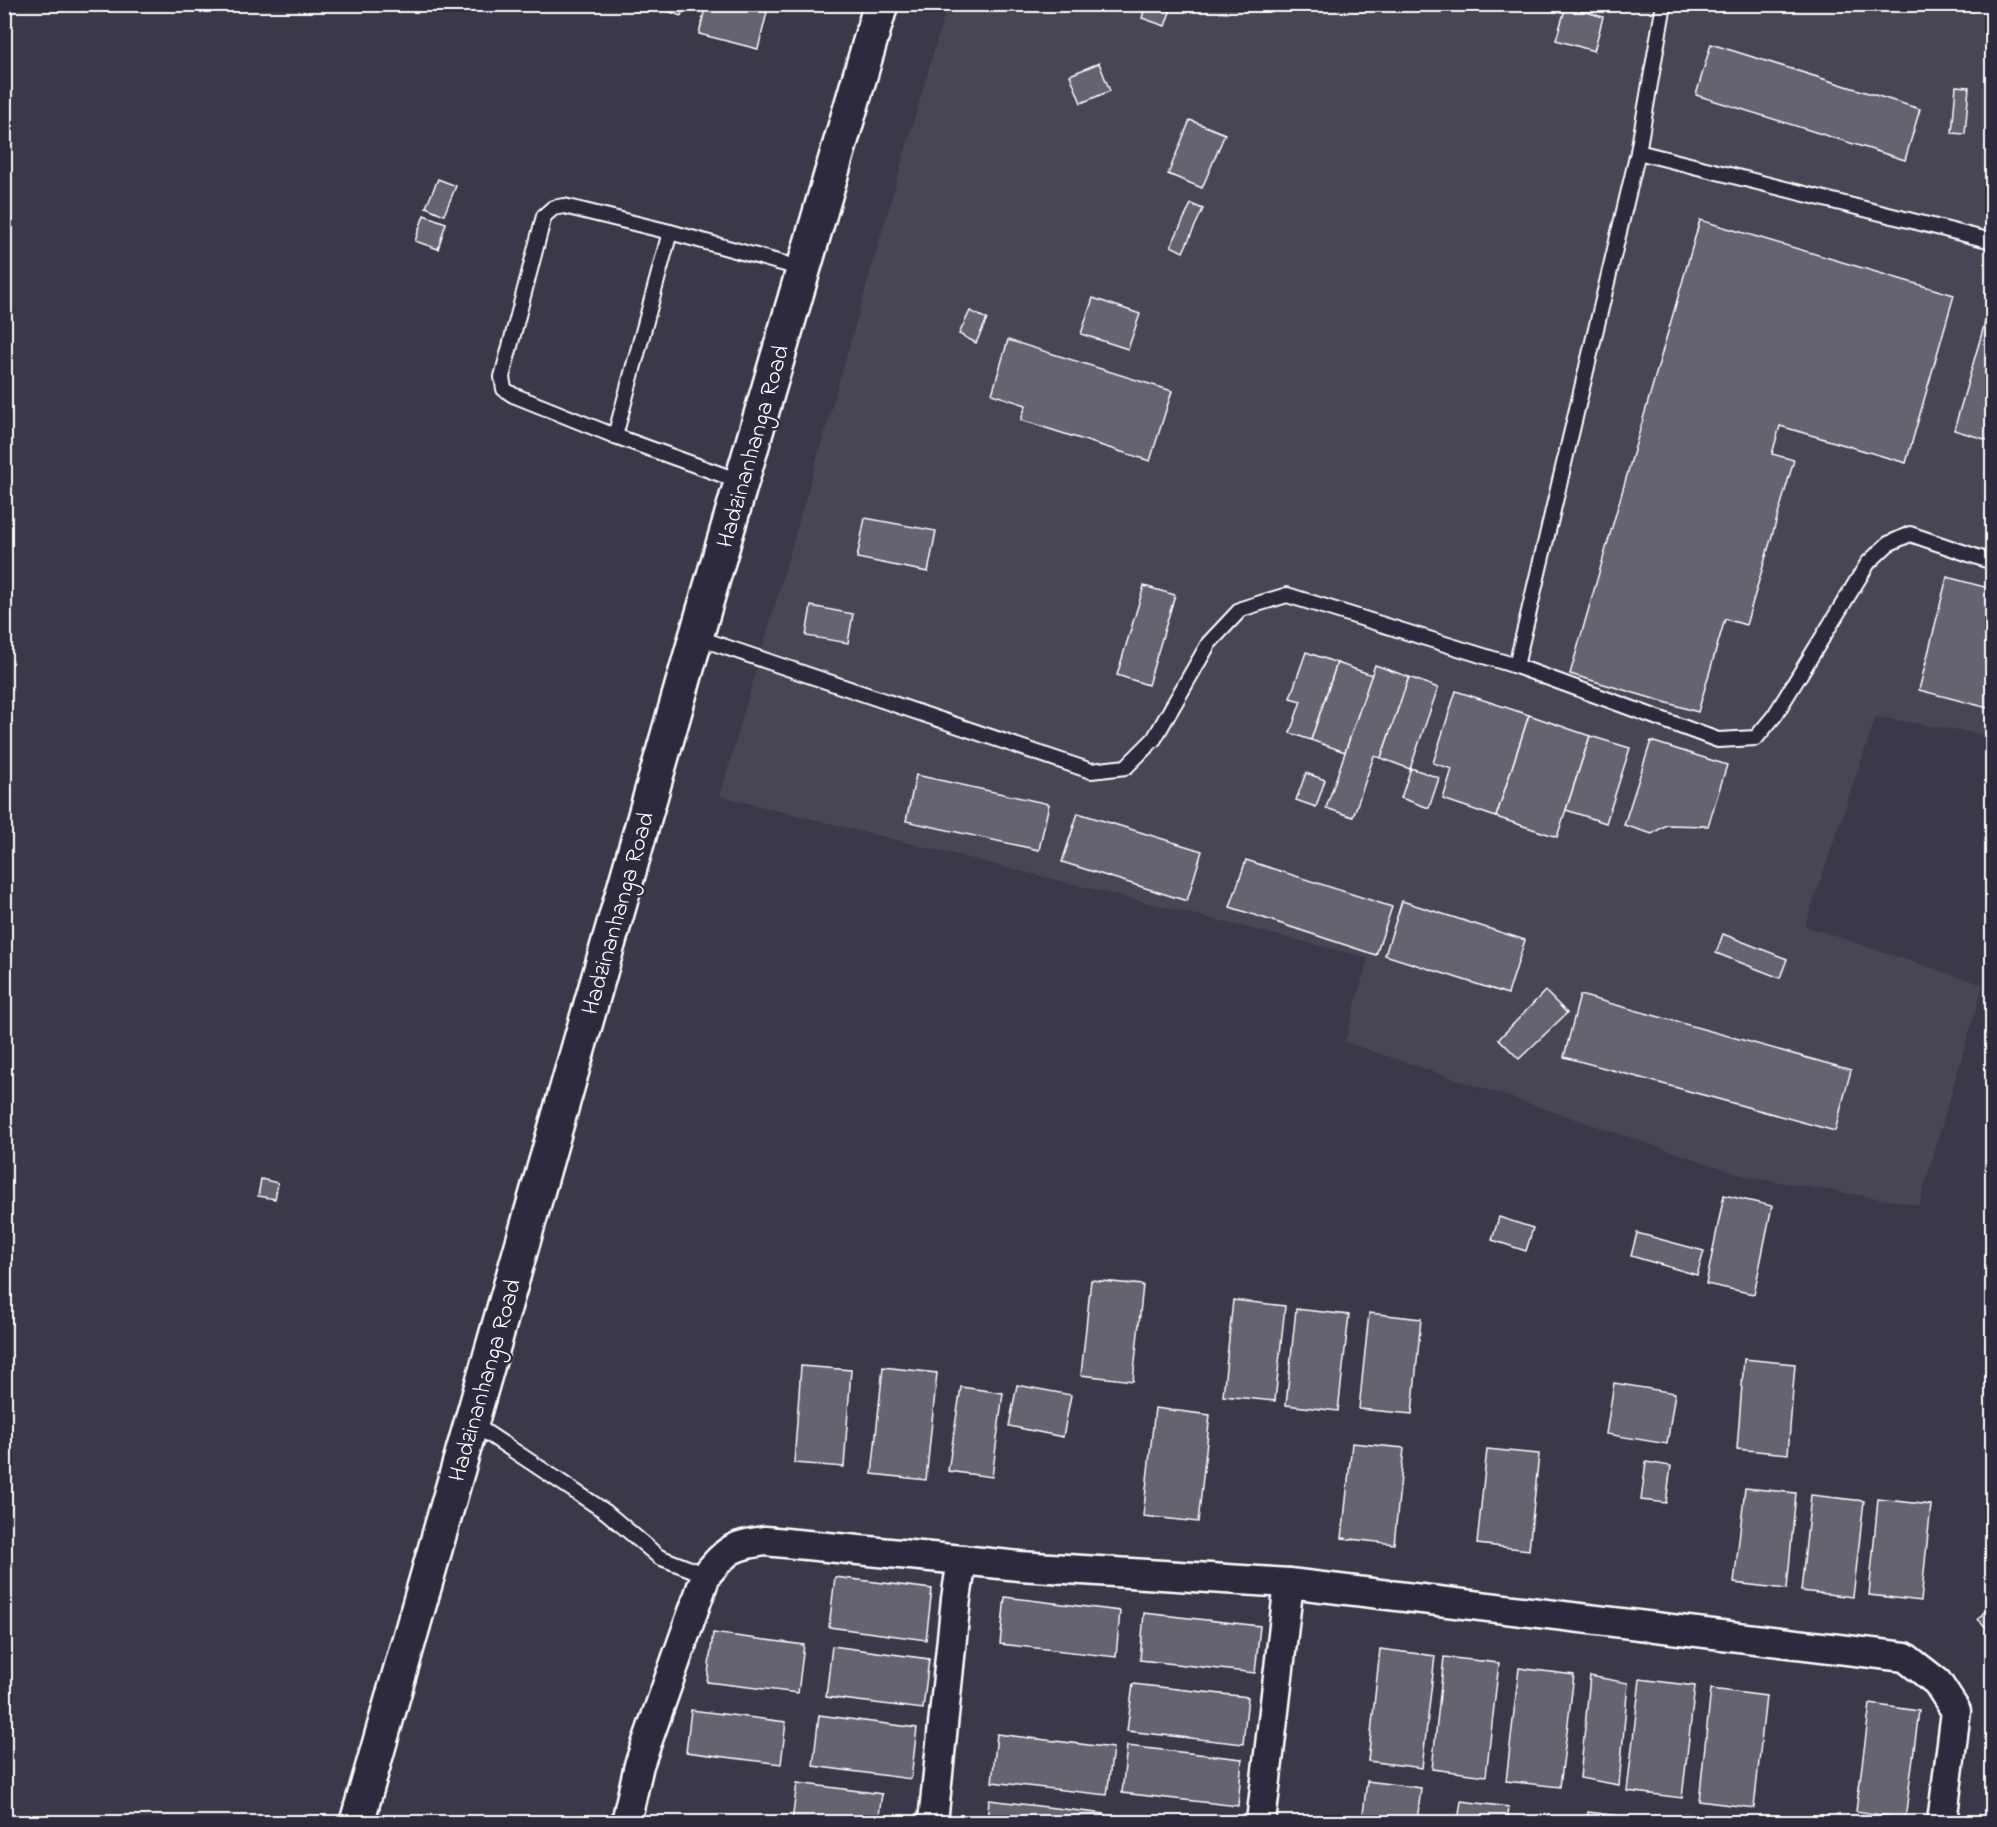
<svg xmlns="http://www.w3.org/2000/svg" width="1997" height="1827" font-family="'Indie Flower',sans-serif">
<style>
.built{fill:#494455}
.building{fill:#666270;stroke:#fff;stroke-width:1.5}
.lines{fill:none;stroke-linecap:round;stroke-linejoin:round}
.service-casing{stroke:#fff;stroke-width:18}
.minor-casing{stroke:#fff;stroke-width:33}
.tertiary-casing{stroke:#fff;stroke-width:38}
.service{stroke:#2f2a3d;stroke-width:14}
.minor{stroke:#2f2a3d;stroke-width:28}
.tertiary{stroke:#2f2a3d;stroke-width:33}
.labels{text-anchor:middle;stroke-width:4.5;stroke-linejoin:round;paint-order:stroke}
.street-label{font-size:24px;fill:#fff;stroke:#2f2a3d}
</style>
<rect width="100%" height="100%" fill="#3c3749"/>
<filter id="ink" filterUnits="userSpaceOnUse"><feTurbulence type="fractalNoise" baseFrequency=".0167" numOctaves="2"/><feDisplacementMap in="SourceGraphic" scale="12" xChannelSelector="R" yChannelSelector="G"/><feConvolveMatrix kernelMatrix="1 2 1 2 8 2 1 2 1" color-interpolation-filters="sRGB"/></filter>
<g filter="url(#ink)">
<!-- built -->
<polygon class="built" points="947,5 1992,5 1992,736 1876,717 1805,926 1983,985 1919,1205 1748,1177 1345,1042 1368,958 720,796"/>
<!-- building -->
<g class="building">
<polygon points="649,4 685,4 681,16"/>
<polygon points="706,4 769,4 758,49 699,34"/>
<polygon points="1146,4 1158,4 1171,9 1165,26 1142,18"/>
<polygon points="1566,6 1603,17 1594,51 1556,40"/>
<polygon points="1711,44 1920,109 1905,160 1696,95"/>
<polygon points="1099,63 1110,91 1081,103 1070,75"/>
<polygon points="1956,86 1969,87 1965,134 1952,133"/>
<polygon points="1190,120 1225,134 1202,188 1168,174"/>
<polygon points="438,179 456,186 444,215 426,207"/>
<polygon points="1191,204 1203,209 1183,252 1171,246"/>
<polygon points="424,215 446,223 438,249 415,241"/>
<polygon points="1700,220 1954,295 1906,463 1780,426 1772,454 1794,460 1746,625 1725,619 1698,712 1570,674"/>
<polygon points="1093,298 1140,314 1128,349 1081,334"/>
<polygon points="970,311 987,319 976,343 959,334"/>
<polygon points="1988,312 1992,313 1992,435 1991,441 1954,430"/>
<polygon points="1008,340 1172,391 1150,461 1021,420 1026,405 992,394"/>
<polygon points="865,518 936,531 928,572 857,558"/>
<polygon points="1947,577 1992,589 1992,709 1919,690"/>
<polygon points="1144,586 1175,595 1148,685 1117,675"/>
<polygon points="811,606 853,614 848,643 806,636"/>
<polygon points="1306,652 1337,663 1311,740 1290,733 1301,701 1290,698"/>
<polygon points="1337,663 1372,675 1345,752 1311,740"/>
<polygon points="1375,665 1409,677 1381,758 1374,756 1353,817 1326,808"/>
<polygon points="1409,677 1438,688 1410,769 1381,758"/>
<polygon points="1456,691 1529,715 1496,817 1443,799 1452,769 1433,763"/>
<polygon points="1529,715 1590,736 1557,837 1496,817"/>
<polygon points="1590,736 1630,748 1606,823 1566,810"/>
<polygon points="1651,741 1727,765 1708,826 1666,825 1652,834 1624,825"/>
<polygon points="1411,768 1439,778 1429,808 1401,798"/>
<polygon points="1306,773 1325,780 1316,807 1296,800"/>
<polygon points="916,775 1049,804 1039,850 906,821"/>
<polygon points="1078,813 1202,851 1187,901 1062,862"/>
<polygon points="1246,860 1392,907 1376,955 1230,907"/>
<polygon points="1402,901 1525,940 1508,994 1385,955"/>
<polygon points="1723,934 1787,959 1780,978 1716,953"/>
<polygon points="1545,991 1567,1013 1519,1059 1499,1039"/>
<polygon points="1580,995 1851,1070 1835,1131 1564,1057"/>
<polygon points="261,1179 278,1183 275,1199 258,1196"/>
<polygon points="1724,1195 1772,1206 1754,1294 1706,1284"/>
<polygon points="1499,1217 1533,1228 1526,1251 1492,1240"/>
<polygon points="1637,1233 1704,1251 1697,1275 1631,1256"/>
<polygon points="1091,1280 1143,1285 1133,1381 1081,1375"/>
<polygon points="1233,1300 1285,1306 1275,1401 1223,1396"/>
<polygon points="1296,1309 1349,1315 1338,1411 1286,1405"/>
<polygon points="1369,1313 1421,1319 1412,1414 1359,1409"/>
<polygon points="1744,1359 1795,1364 1788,1454 1737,1449"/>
<polygon points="801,1366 851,1370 844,1467 794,1463"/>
<polygon points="883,1367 937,1373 926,1480 872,1474"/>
<polygon points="1614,1383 1675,1393 1667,1444 1606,1434"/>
<polygon points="1017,1385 1071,1395 1063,1437 1009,1426"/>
<polygon points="961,1387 1003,1393 992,1477 948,1471"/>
<polygon points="1155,1408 1210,1415 1198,1522 1143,1516"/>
<polygon points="1352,1443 1404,1448 1394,1544 1342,1538"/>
<polygon points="1487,1449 1539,1454 1529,1550 1477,1544"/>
<polygon points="1646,1462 1671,1466 1666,1503 1641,1500"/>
<polygon points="1745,1488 1796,1493 1787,1589 1734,1583"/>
<polygon points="1811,1495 1864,1501 1853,1597 1801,1591"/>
<polygon points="1878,1499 1931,1505 1921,1601 1869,1595"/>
<polygon points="835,1577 932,1589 926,1640 829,1627"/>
<polygon points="1005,1597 1120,1611 1116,1657 1000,1644"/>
<polygon points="1992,1603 1992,1634 1978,1619"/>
<polygon points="1144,1613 1260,1626 1255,1673 1140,1660"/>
<polygon points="713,1633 804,1645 798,1693 707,1682"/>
<polygon points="832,1646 929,1659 923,1709 826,1697"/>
<polygon points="1380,1649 1435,1656 1422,1768 1368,1761"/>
<polygon points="1444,1657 1499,1663 1486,1776 1432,1769"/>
<polygon points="1519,1668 1574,1675 1560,1787 1506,1781"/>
<polygon points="1590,1676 1628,1683 1619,1785 1580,1778"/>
<polygon points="1640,1679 1695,1686 1682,1798 1627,1791"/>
<polygon points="1133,1684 1248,1697 1243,1744 1127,1731"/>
<polygon points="1711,1689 1766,1696 1754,1808 1699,1801"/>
<polygon points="1870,1704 1919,1711 1905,1819 1856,1811"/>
<polygon points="691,1710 786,1722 781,1764 686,1752"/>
<polygon points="819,1715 917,1728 911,1779 813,1766"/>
<polygon points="997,1734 1113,1748 1107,1795 992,1782"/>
<polygon points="1127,1746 1242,1759 1238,1806 1122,1793"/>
<polygon points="1367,1781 1421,1788 1417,1822 1362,1822"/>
<polygon points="797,1783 882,1794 878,1822 792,1822"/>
<polygon points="989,1800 1105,1814 1104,1822 987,1822"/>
<polygon points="1461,1801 1509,1807 1507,1822 1458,1822"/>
<polygon points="1588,1812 1642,1819 1641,1822 1586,1822"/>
<polygon points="1684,1814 1715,1818 1715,1822 1683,1822"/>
<polygon points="1127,1817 1200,1822 1126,1822"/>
</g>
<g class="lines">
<!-- service casing -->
<g class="service-casing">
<g id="service">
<polyline points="1638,152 1992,241"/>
<polyline points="615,436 670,232"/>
<polyline points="742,482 615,436 513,395 504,389 502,377 544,216 553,208 564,206 670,232 803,269"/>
<polyline points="696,637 1091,771 1126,767 1154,739 1209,643 1241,609 1287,595 1516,666 1638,152 1664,4"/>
<polyline points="1516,666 1718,740 1756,738 1775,715 1868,563 1888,544 1910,534 1992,562"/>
<polyline points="472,1423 606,1512 659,1557 706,1575"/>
</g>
</g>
<!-- minor casing -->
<g class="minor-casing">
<g id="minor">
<path d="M626 1822 639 1765 706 1575C727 1550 732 1545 765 1541L962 1560"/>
<polyline points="933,1822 956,1599 962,1560 1019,1566 1289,1583"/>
<polyline points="1261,1822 1289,1583 1905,1657 1937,1682 1956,1711 1942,1822"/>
</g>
</g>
<!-- tertiary casing -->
<g class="tertiary-casing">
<polyline id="tertiary" points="357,1822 696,637 881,4"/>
</g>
<!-- service -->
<use href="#service" class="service"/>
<!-- minor -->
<use href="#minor" class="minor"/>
<!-- tertiary -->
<use href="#tertiary" class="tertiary"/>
</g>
</g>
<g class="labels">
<!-- street labels -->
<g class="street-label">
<text transform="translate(752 446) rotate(-74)" y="8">Hadzinanhanga Road</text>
<text transform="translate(617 913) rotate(-74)" y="8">Hadzinanhanga Road</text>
<text transform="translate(484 1380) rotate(-74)" y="8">Hadzinanhanga Road</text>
</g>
</g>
<!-- margin -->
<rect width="1997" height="1827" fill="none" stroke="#2f2a3d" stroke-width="24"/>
<rect x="12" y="12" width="1973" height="1803" fill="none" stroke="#fff" stroke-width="2" filter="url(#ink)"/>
</svg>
